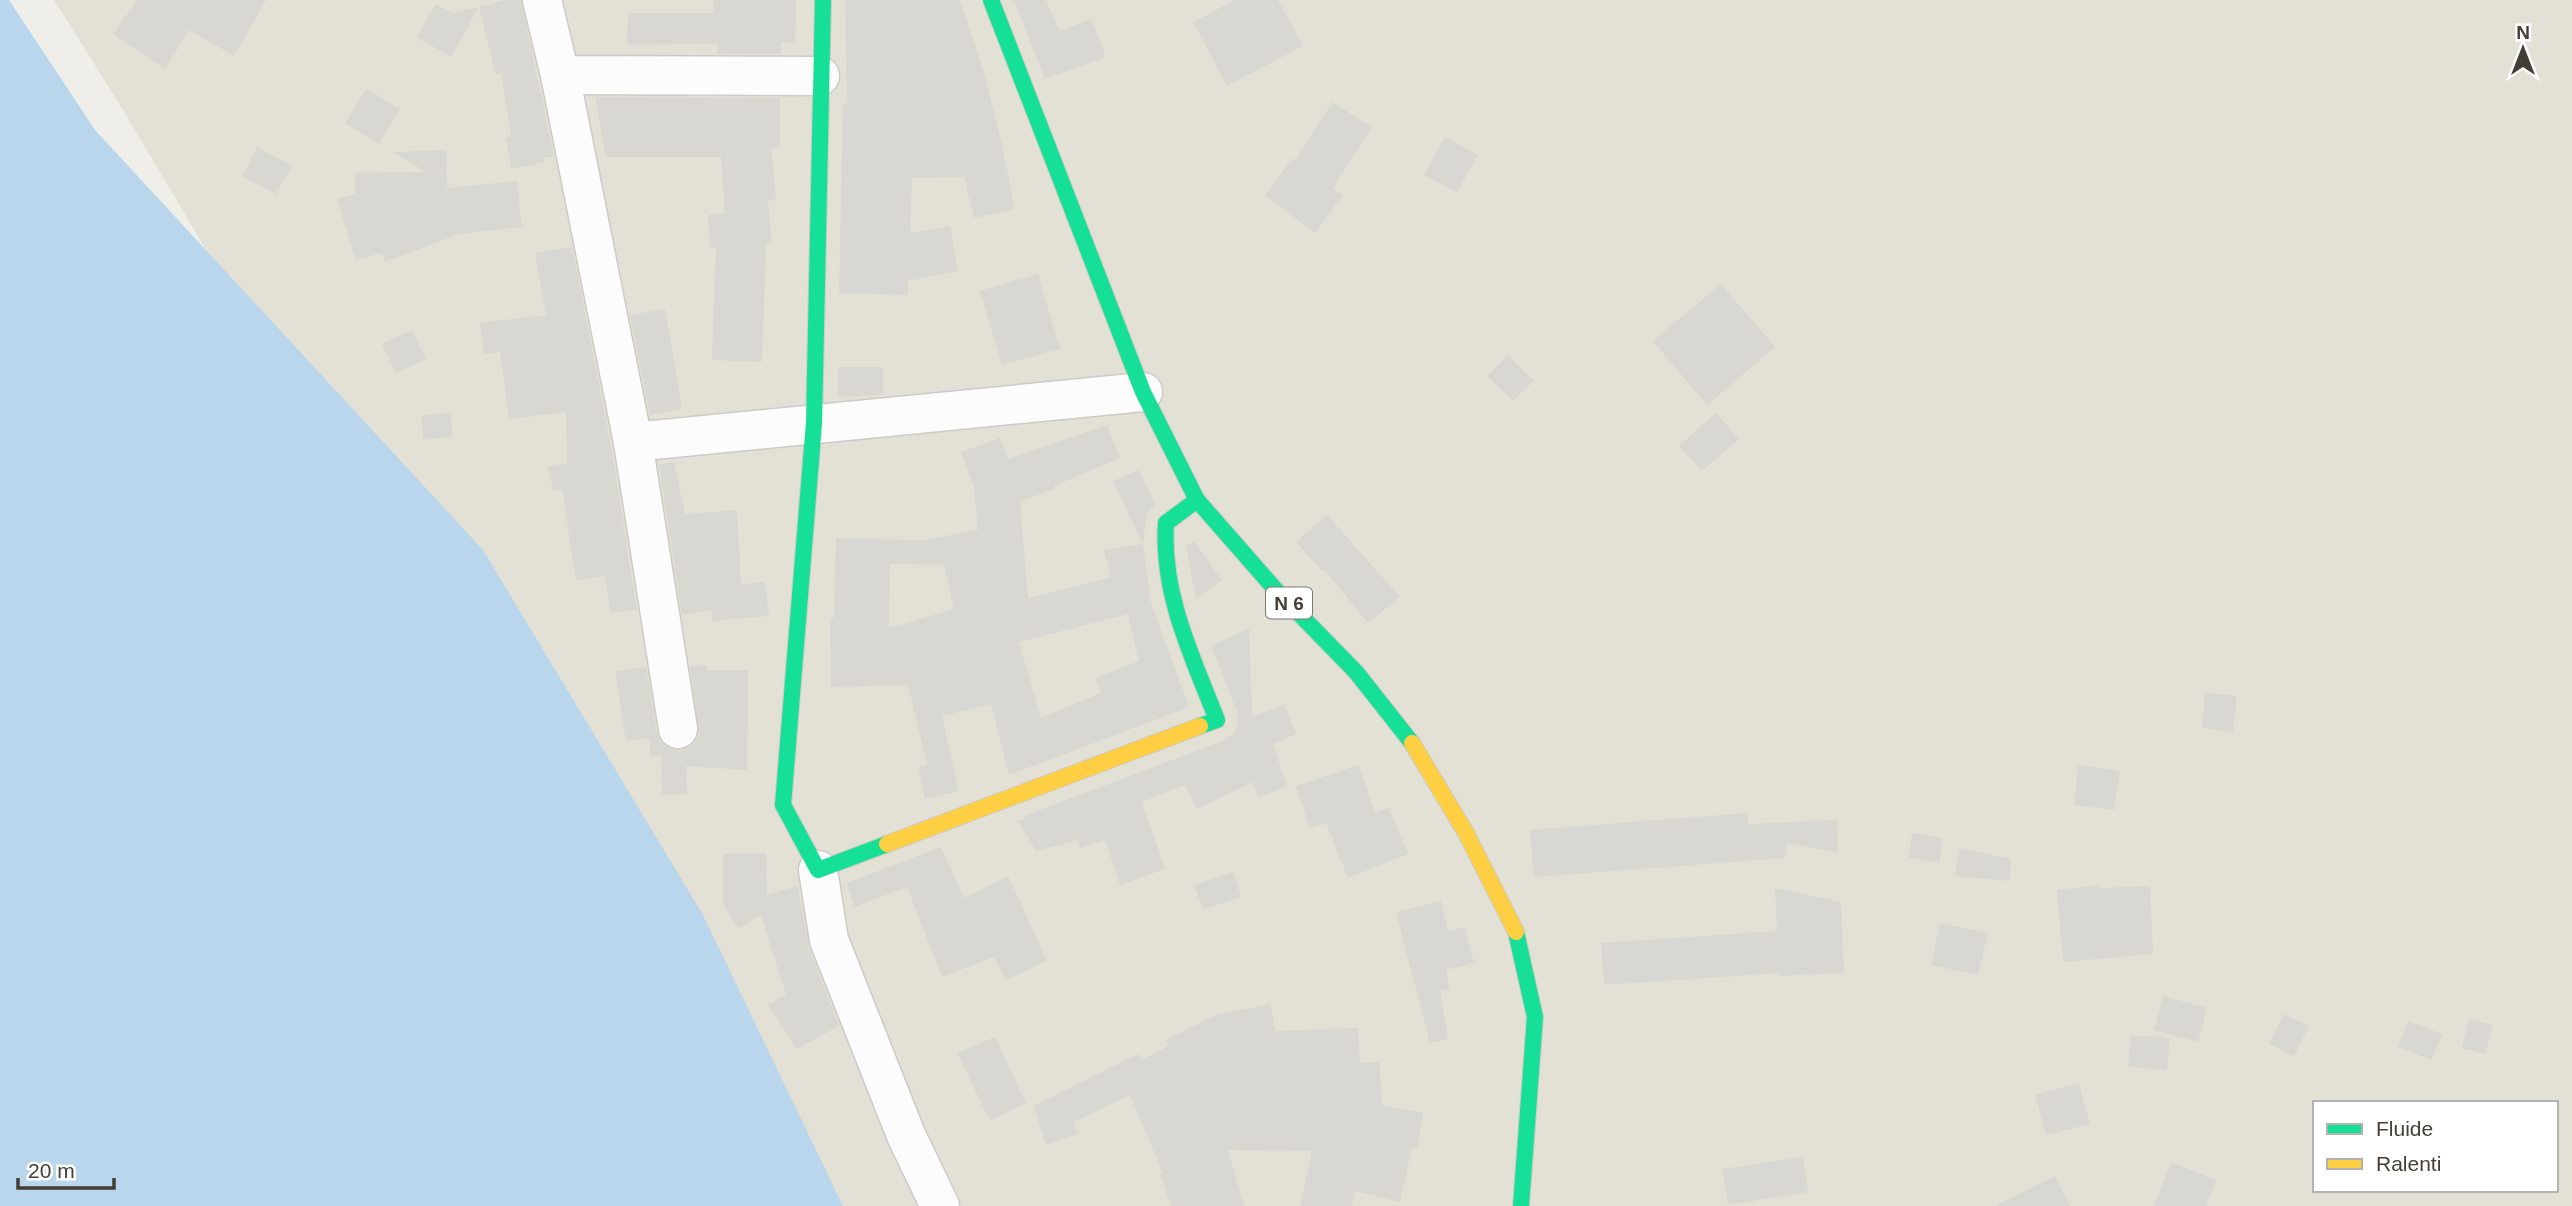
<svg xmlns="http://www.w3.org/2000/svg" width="2572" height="1206" font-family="Arial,sans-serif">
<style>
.residential{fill:#e3e0d5;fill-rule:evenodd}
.water{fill:#b9d6ec}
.building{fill:#d9d7d1;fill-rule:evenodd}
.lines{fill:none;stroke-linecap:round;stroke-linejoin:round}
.street-casing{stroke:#cdcbc6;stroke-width:41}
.fast-casing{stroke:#cecbc0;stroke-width:18}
.slow-casing{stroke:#cecbc0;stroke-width:18}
.street{stroke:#fdfcfc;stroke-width:38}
.fast{stroke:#16e098;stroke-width:16}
.slow{stroke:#ffcf43;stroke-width:16}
.labels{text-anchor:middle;stroke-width:5;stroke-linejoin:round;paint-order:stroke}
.shield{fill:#fff;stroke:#7c7972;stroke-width:2}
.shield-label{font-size:19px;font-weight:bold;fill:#443f35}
</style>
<rect width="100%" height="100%" fill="#efeee8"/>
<!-- residential -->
<path class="residential" d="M54 0H2572V1206H780L762 1184 120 105ZM2315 1103H2556V1190H2315Z"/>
<!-- water -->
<polygon class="water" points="0,0 9,0 95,130 483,550 703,915 843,1206 0,1206"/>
<!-- building -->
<g class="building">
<polygon points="137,0 266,0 234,56 189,30 165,69 113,34"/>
<polygon points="506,0 521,0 554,157 544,157 545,162 511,169 506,138 511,137 501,73 496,75 479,7"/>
<polygon points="714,0 796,0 795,43 781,42 781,54 717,54 717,44 627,45 628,13 713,13"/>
<polygon points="845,0 960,0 984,73 1001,141 1015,209 974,218 964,177 912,178 910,233 950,226 958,271 908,281 908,295 839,293 843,104 847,105"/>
<polygon points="1014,0 1046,0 1060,31 1091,19 1106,57 1045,79"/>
<polygon points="1235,0 1278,0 1303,46 1227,86 1193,22"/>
<polygon points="436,4 453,13 479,7 451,57 417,37"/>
<polygon points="366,89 400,109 379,144 345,123"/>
<polygon points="595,97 780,98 780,148 771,148 776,199 768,200 772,243 766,243 762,362 712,360 716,247 710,247 708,215 725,213 721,157 606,157"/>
<polygon points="1332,102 1372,127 1333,188 1343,195 1315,233 1265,195 1293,158 1296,160"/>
<polygon points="1445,137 1478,155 1457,192 1424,175"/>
<polygon points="257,147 292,166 276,194 242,176"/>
<polygon points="446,150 447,188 517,181 522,227 459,234 385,262 381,253 356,260 337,199 355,194 355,173 426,172 393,152"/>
<polygon points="572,247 611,446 637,610 610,613 605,576 576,580 562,489 553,491 548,466 567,463 566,412 509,419 500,352 484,354 480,323 546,315 535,253"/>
<polygon points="1038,274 1060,349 1002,365 980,291"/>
<polygon points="1721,284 1775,347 1707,405 1653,341"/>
<polygon points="665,309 682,409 650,415 630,315"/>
<polygon points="412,330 426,359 396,373 382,344"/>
<polygon points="1508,355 1534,381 1513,401 1487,376"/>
<polygon points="838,367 883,367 883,395 838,397"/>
<polygon points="451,413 452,437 423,439 421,415"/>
<polygon points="1716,413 1739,439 1702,471 1679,446"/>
<path d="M1107 425 1120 458 1054 486 1055 489 1020 501 1028 598 1111 577 1104 550 1143 544 1151 603 1189 707 1009 775 991 704 942 716 959 791 925 799 918 767 927 765 908 685 831 687 830 618H834L836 538 924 540 978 530 974 488 961 452 1000 438 1008 459ZM890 564 944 565 954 609 889 628ZM1128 614 1139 661 1095 678 1101 693 1041 718 1019 642Z"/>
<polygon points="674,462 685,514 737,510 741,584 765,582 769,616 712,621 711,610 682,615 659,465"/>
<polygon points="1139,470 1155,504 1147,513 1143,544 1113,481"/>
<polygon points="1327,515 1400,597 1368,623 1324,569 1322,571 1296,542"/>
<polygon points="1194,541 1222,580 1196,599 1186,547"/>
<polygon points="1249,628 1252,717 1285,704 1296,734 1273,744 1287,787 1258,797 1253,782 1197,809 1185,785 1142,802 1165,869 1120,885 1105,840 1080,848 1078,840 1036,851 1018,821 1025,819 1024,816 1225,740 1233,734 1238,724 1237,712 1211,646"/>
<polygon points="707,665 707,670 748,670 747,770 686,766 687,794 662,795 661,756 650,757 650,738 626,741 615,671 646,667 657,733 661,742 670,749 681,751 691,746 699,736 690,666"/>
<polygon points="2205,693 2237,696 2233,732 2202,728"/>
<polygon points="1359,765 1375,813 1389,808 1408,854 1348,878 1326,823 1310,828 1296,786"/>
<polygon points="2078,765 2120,771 2114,810 2074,805"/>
<polygon points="1747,813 1748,824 1837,820 1838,853 1788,843 1785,858 1534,877 1530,830"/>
<polygon points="1912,833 1943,838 1939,863 1908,858"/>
<polygon points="941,847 964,898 1008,876 1047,961 1006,980 994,957 942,977 907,887 854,907 847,883"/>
<polygon points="1960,848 2011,859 2010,881 1954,876"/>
<polygon points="766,853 767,895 798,886 809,948 839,1026 797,1049 768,1005 786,994 761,915 738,929 723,904 723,854"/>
<polygon points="1233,872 1241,897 1203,910 1194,885"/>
<polygon points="2099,885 2099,888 2150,886 2153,954 2063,962 2057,890"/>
<polygon points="1775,888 1841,902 1844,973 1779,976 1779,973 1604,985 1601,943 1777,931"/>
<polygon points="1441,901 1448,931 1465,927 1474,963 1446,970 1450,989 1440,991 1448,1039 1430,1043 1396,912"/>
<polygon points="1940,923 1988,933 1978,975 1931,965"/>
<polygon points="2163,996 2207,1008 2198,1042 2154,1030"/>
<polygon points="1270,1004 1276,1031 1358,1028 1360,1063 1379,1062 1382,1105 1423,1113 1417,1149 1412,1148 1400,1202 1355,1191 1352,1206 1300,1206 1312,1151 1228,1150 1244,1206 1171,1206 1160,1174 1163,1173 1130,1095 1074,1122 1078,1134 1046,1145 1034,1106 1138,1054 1141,1060 1169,1046 1166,1040 1216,1015"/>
<polygon points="2284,1014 2309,1026 2294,1056 2269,1044"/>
<polygon points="2469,1019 2493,1025 2485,1054 2462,1048"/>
<polygon points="2408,1021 2442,1034 2432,1060 2398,1047"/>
<polygon points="2131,1035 2170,1038 2167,1070 2128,1067"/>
<polygon points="995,1037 1026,1103 990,1121 957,1053"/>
<polygon points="2079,1083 2090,1124 2046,1135 2035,1095"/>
<polygon points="1803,1157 1808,1192 1728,1205 1722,1169"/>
<polygon points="2171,1162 2216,1180 2206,1206 2154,1206"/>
<polygon points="2055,1176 2070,1206 1995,1206"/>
</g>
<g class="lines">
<!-- street casing -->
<g class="street-casing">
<g id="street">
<polyline points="542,0 560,75 820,76"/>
<polyline points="560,75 633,442 678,729"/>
<polyline points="633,442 1143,392"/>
<polyline points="818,870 829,940 906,1135 940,1206"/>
</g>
</g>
<!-- fast casing -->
<g class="fast-casing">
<g id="fast">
<polyline points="823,0 814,423 783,805 818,870 887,844"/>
<polyline points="991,0 1143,392 1197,500 1274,588 1356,672 1412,743"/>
<path d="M1197 500 1166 523C1161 593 1192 656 1217 720L1200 726"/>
<polyline points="1516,932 1535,1017 1521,1206"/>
</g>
</g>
<!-- slow casing -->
<g class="slow-casing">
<g id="slow">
<polyline points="1412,743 1466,833 1516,932"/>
<polyline points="887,844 1200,726"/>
</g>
</g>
<!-- street -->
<use href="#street" class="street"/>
<!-- fast -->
<use href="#fast" class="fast"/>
<!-- slow -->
<use href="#slow" class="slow"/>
</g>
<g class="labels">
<!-- shield labels -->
<rect class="shield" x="1266" y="587.5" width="46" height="31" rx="5"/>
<g class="shield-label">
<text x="1289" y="610">N 6</text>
</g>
</g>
<!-- legend -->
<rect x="2313" y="1101" width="245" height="91" fill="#ffffff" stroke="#b4b2ae" stroke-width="2"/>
<rect x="2327" y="1124" width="35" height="10" fill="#16e098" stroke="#b4b2ae" stroke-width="2"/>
<text x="2376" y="1136" font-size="21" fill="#443f35">Fluide</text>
<rect x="2327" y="1159" width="35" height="10" fill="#ffcf43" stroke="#b4b2ae" stroke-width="2"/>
<text x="2376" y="1171" font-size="21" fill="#443f35">Ralenti</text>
<!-- north arrow -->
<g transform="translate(2523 49)" stroke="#ffffff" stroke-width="5" paint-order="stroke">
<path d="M0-5L12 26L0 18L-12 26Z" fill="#443f35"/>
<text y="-10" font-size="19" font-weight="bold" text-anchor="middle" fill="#443f35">N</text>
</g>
<!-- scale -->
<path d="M18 1178v10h96v-10" fill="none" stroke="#443f35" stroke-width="3.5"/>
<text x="28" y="1178" font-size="21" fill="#443f35" stroke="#ffffff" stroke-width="5" paint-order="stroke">20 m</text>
</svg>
